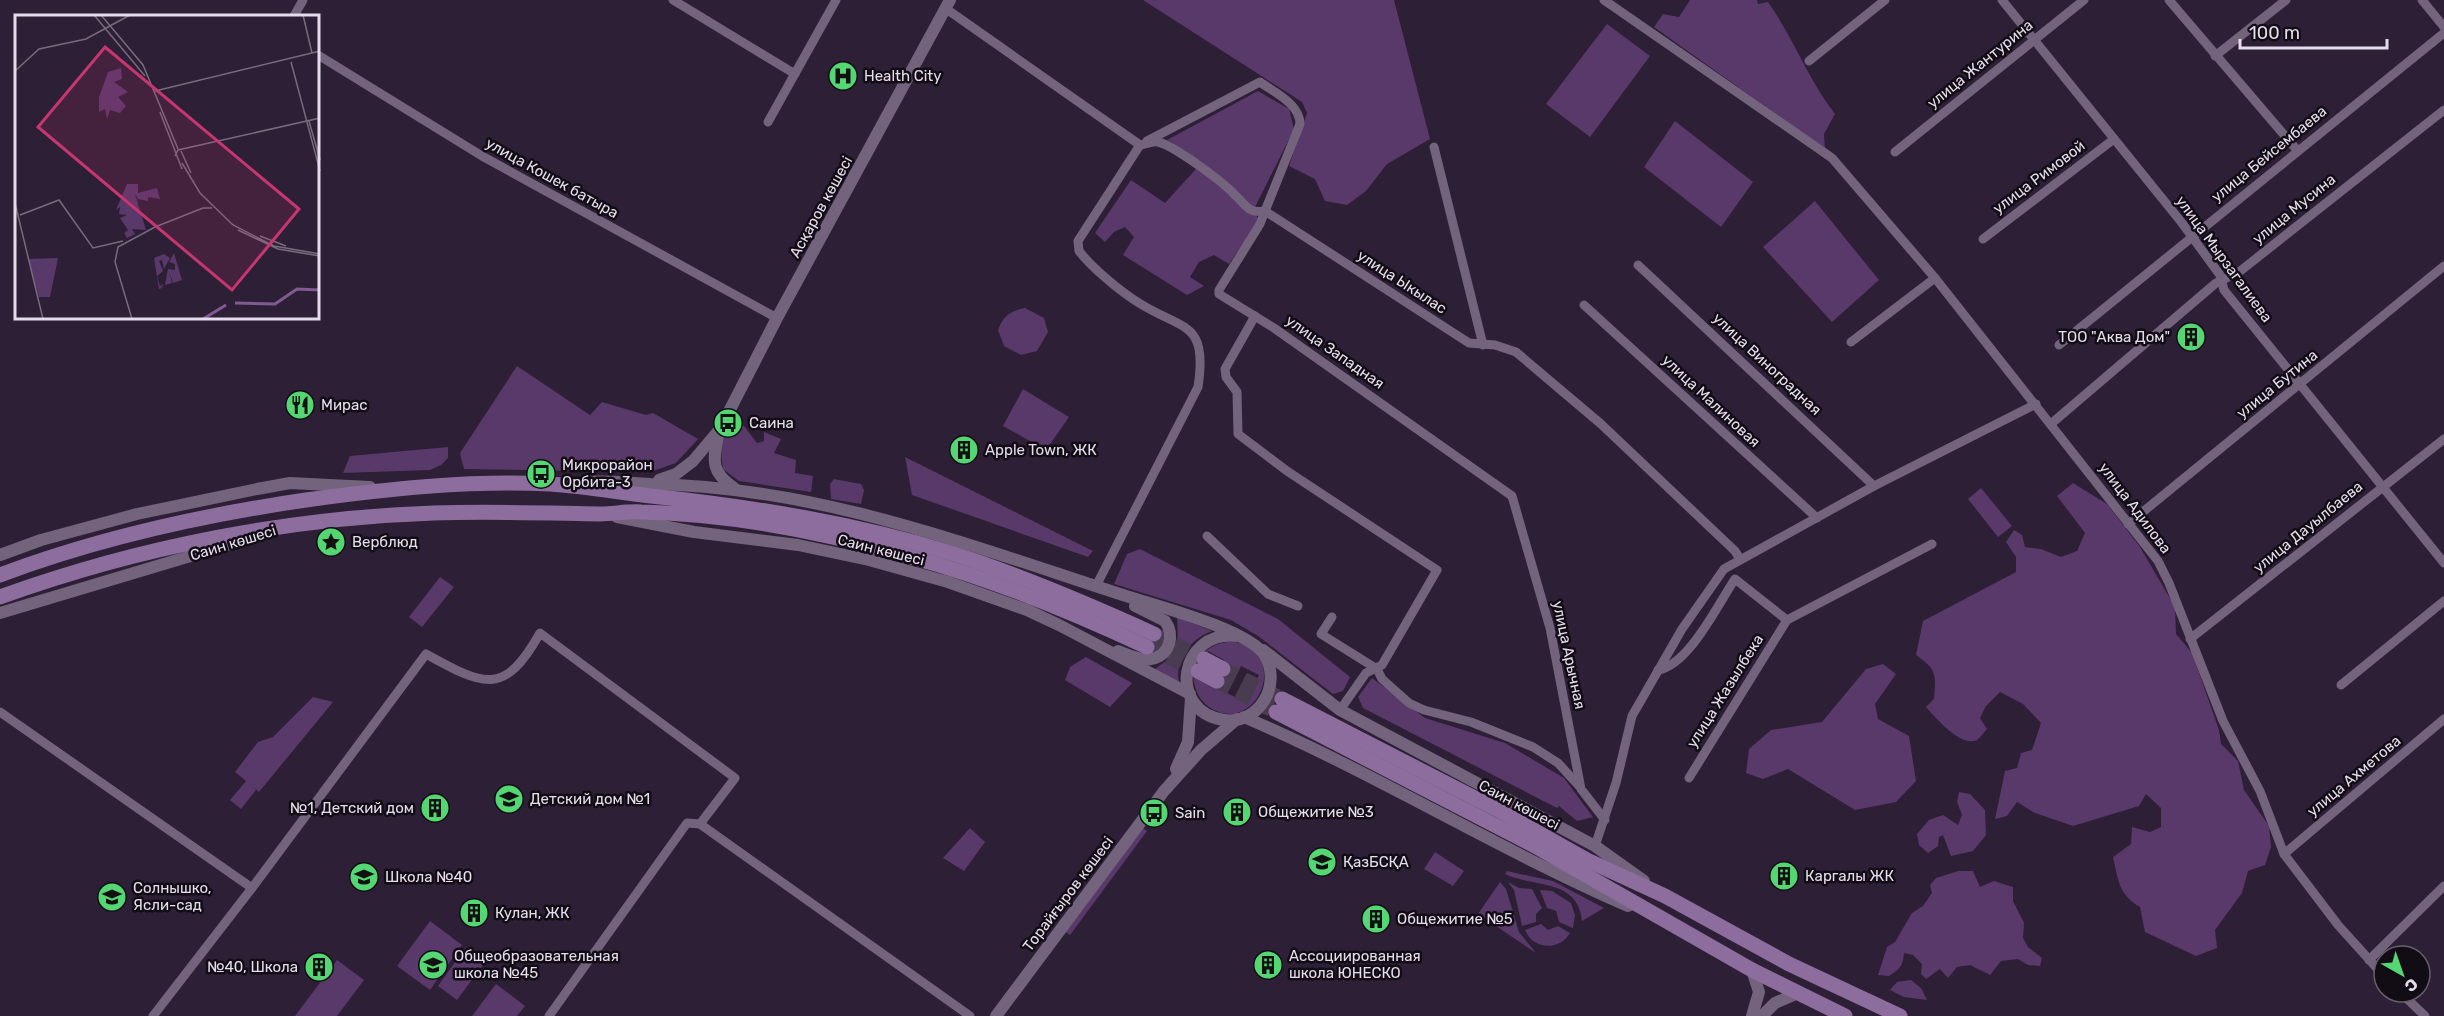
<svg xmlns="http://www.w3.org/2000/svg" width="2444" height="1016" font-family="Rubik,sans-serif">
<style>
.green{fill:#59386a;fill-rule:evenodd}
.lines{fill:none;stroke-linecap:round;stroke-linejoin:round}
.primary-tunnel{stroke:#493c50;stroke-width:15;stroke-dasharray:15 8;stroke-linecap:butt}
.minor{stroke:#73637c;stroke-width:9}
.tertiary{stroke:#73637c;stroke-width:12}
.primary{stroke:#8d6d9e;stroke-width:15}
.labels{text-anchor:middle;stroke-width:5;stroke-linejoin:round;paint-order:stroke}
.street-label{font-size:15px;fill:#e6ddec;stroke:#120c15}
.poi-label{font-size:15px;fill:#e6ddec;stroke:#120c15;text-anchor:start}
.inset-river{fill:none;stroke:#7f5b92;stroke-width:3}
.inset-road{fill:none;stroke:#776b7e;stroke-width:1.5}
.view{fill:#c73671;fill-opacity:0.15;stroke:#c73671;stroke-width:3}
.inset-edge{fill:none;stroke:#e6ddec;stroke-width:3}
</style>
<rect width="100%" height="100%" fill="#2d1f35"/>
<!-- green -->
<g class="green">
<polygon points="1143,0 1394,0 1430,139 1387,164 1366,191 1347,205 1325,201 1315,179 1289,166 1307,113 1302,102"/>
<path d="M1690 0H1757L1758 4 1768 2C1794 39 1808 79 1835 114L1824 134 1825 149 1654 27 1663 14 1679 17Z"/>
<polygon points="1607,24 1650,56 1590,137 1546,104"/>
<polygon points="1258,91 1289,109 1294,129 1255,207 1258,221 1229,264 1214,255 1199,262 1190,277 1204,286 1187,295 1123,255 1134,237 1125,227 1114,232 1105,242 1095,233 1131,180 1165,203 1196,169 1184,158 1186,151 1167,140"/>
<polygon points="1675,121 1753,182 1721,227 1644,167"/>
<polygon points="1815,201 1879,280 1832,322 1763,247"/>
<path d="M1025 308 1044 318 1048 332 1037 351 1021 355 1004 346 998 330C1003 316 1010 311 1025 308Z"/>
<polygon points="517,366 590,415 602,402 646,415 653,413 698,439 676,463 650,472 464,469 460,453"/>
<polygon points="1023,389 1069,417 1046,450 1003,426"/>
<path d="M731 416 744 426 757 443 764 441V432L781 439 774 453 796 460 795 473 813 476 811 492 739 481 723 469C720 448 720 434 731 416Z"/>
<polygon points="448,447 448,458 441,465 430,470 343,473 350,456"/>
<polygon points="905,457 1093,551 1088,557 912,495"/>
<polygon points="834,479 861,484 864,490 861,504 831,499 830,484"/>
<path d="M2073 483 2107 504 2140 547 2175 607 2176 634 2192 653 2219 730 2221 744 2238 761 2244 790 2269 826 2271 847 2265 865 2248 871 2242 893 2215 930 2217 948 2196 956 2145 932 2140 907C2119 895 2118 880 2113 857L2131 844 2132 827 2150 832 2161 827V808L2146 794 2139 806 2073 826 2035 813 2017 802 2007 816 1995 819 2005 771 2017 768 2021 753 2032 750 2041 723 2023 704 2000 692 1986 706 1980 718 1987 729C1984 732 1980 738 1977 740 1961 748 1935 717 1926 707L1934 699C1936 674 1937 670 1916 655L1923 621 2016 572V557L2006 542 2014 530 2022 535 2025 547 2041 549 2061 557 2077 551 2085 533 2057 496Z"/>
<polygon points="1981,488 2012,526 1998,537 1968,499"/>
<polygon points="1140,549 1278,619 1350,677 1343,691 1333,694 1258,636 1231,620 1114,584 1127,554"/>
<polygon points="440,577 454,587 422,627 409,617"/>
<path d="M1177 617 1212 631C1189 639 1171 664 1181 688L1153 670C1178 655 1179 646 1177 617Z"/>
<path d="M1233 641C1294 656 1254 738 1209 707 1198 699 1194 688 1193 675 1200 652 1209 644 1233 641ZM1208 651 1224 660 1211 685 1195 676ZM1241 666 1259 675 1245 702 1227 693Z"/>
<polygon points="1086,657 1132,683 1110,707 1065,680 1070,667"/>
<polygon points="1883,664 1896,674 1875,704 1878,719 1909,736 1916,781 1896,802 1855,810 1788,769 1763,779 1746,773 1749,749 1771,730 1822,722 1866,669"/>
<polygon points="1372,678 1425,718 1505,743 1564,778 1593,817 1577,821 1559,806 1557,808 1363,708 1358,697"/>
<polygon points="313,697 333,702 259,792 253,787 256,790 241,809 230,800 246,781 235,772 258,742 273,737"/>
<polygon points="1959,792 1970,794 1985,810 1986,835 1973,851 1951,856 1943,835 1939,837 1938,846 1928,853 1919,845 1917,834 1929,820 1943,815 1958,825 1962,815 1957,802"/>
<polygon points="970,828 985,842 964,871 943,858"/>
<polygon points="1143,828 1147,831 1070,935 1064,931"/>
<polygon points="1435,852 1464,871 1453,886 1424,869"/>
<path d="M1507 871 1553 881 1604 908 1582 921C1578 878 1534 888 1505 874Z"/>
<path d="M1958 871H1973L1980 887 1994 881 2013 887V901L2024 923 2023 938 2028 947 2042 958 2040 966 2028 965 2018 959 2001 961 1990 975 1970 965 1957 967 1948 978 1940 969 1926 979 1921 974 1922 964 1913 955 1904 953C1903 966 1900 969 1889 976L1878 975 1887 947 1895 942 1912 913 1923 906 1932 893 1930 885 1936 878Z"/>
<polygon points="1500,882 1506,889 1519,932 1536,953 1478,914"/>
<polygon points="1508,882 1519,888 1532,889 1542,908 1536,914 1536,922 1522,926 1514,890"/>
<polygon points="1540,890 1552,891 1571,903 1575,915 1573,928 1559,922 1556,911 1547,908"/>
<polygon points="430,921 462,945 430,990 397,966"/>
<path d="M1541 924 1548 930 1558 926 1570 933C1559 952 1532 949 1525 930Z"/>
<polygon points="465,948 485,962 457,1000 438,986"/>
<polygon points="337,960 364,980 337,1016 295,1016"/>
<polygon points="1911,980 1921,988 1927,1000 1904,997 1890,990 1897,982"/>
<polygon points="496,984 525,1006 517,1016 472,1016"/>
</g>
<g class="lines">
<!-- primary-tunnel -->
<g class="primary-tunnel">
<polyline points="1154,634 1204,659"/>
<polyline points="1147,647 1198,671"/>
<polyline points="1223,669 1282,699"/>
<polyline points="1217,681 1276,712"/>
</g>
<!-- minor -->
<g class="minor">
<polyline points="673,0 795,74"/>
<polyline points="1604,0 1832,158 1935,278 2158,561 2169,583 2223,721 2260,791 2284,854 2338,925 2384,976"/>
<polyline points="2002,0 2182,223 2220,275 2224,290 2444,563"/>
<polyline points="2169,0 2297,150"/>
<polyline points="2422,0 2444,27"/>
<polyline points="945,8 1140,145"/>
<polyline points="294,16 303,0"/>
<polyline points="318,55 482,156 777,318"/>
<polyline points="2215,56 2286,0"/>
<polyline points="1809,61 1885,0"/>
<polyline points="768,122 836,0"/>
<path d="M1147 141 1260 82C1275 93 1300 104 1300 124L1265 211 1469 343 1495 345 1516 352 1601 424 1735 551 1740 559"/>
<polyline points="1434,147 1483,345"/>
<polyline points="1895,152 2084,0"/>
<polyline points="1983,239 2114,139"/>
<polyline points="1638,265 1874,486"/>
<polyline points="1584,305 1817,518"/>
<polyline points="1255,316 1225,369 1226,377 1237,392 1238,434 1287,471 1437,570 1382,665 1366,673 1340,710"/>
<polyline points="1851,342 1935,278"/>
<polyline points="2059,345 2444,33"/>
<polyline points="2052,423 2216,283 2239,272 2444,110"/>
<polyline points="2128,524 2444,266"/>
<polyline points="1207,536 1268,594 1298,606"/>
<path d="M1096 586 1198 387C1208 321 1184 331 1139 303 1121 292 1091 267 1079 251L1078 241 1140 145C1146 144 1153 141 1158 142 1175 146 1223 182 1235 195 1246 205 1248 214 1265 211L1260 224 1219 290V294L1274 328 1512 496 1550 628 1581 789 1605 820"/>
<polyline points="1332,617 1321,634 1377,669 1382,679 1409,703 1424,710 1471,722 1533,747 1558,763 1580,787"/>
<polyline points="2190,639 2444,439"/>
<path d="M1658 670C1689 665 1718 604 1735 579L1787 620"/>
<polyline points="2341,685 2444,601"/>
<polyline points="0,712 252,888"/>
<polyline points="1689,778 1787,620 1932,544"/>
<polyline points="1595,846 1616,783 1632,716 1682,629 1724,569 1874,486 2036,404"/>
<polyline points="2284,854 2444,719"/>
<polyline points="2369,960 2444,886"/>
<polyline points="2400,992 2425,1016"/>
<path d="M153 1016 252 888 426 654C484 686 504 697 540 633L735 778 700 824"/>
<polyline points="549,1016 687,823 700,824 970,1016"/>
</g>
<!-- tertiary -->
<g class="tertiary">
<path d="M719 430C714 458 708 470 734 488"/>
<polyline points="659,480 676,474 693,461 720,429 777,318 950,0"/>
<path d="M584 482C606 480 628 483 650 484 819 487 965 544 1123 595 1154 605 1251 630 1265 656 1282 685 1259 725 1224 720 1167 712 1178 629 1238 636"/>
<polyline points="617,517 694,532 798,545 869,560 948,582 1027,610 1059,625 1190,694"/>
<polyline points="0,555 41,540 137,514 257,489 290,483 370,487"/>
<polyline points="0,613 254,537"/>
<polyline points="1263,650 1340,710 1595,846 1644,881"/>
<path d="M1118 651C1128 655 1141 661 1151 659 1170 656 1175 635 1165 621L1135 606"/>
<path d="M1244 717C1375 773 1497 849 1628 906"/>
<polyline points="1176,769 1188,742 1191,698"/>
<polyline points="1752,970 1759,992 1752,1016"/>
<polyline points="996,1016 1164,791 1201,750 1237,719"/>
<polyline points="1762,1016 1775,1003 1798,993"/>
</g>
<!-- primary -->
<g class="primary">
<path d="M0 575C98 538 203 515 306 500 387 489 468 480 550 484 583 486 617 492 651 496 753 507 855 523 954 554 1023 576 1088 604 1154 634"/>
<path d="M0 597C138 547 287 518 434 513 490 511 544 513 600 514 614 514 627 511 641 512 733 514 828 533 915 558 995 580 1072 612 1147 647"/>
<polyline points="1204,659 1223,669"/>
<polyline points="1198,671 1217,681"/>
<polyline points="1282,699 1498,810 1587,860 1665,896 1789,964 1900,1016"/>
<polyline points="1276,712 1535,846 1752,970 1845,1016"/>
</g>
</g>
<!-- icons -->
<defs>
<g id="hospital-disc" transform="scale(1.5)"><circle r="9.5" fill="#54d672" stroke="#120c15"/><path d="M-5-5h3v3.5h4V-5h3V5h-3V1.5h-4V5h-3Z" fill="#111"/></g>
<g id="building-disc" transform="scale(1.5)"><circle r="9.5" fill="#54d672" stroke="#120c15"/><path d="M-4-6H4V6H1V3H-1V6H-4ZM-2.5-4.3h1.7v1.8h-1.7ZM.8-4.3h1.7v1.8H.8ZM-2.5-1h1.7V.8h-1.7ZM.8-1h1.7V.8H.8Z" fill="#111"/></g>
<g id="restaurant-disc" transform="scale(1.5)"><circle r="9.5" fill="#54d672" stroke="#120c15"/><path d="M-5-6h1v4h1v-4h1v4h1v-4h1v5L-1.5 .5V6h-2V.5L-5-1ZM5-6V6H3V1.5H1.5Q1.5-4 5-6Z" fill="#111"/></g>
<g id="bus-disc" transform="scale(1.5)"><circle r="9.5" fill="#54d672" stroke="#120c15"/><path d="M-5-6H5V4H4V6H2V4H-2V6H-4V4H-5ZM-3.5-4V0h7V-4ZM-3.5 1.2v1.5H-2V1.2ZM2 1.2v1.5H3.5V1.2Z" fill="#111"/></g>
<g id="sight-disc" transform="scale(1.5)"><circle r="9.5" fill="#54d672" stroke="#120c15"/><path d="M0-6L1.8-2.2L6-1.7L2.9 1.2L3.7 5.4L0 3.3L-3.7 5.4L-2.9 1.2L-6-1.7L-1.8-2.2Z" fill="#111"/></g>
<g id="school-disc" transform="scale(1.5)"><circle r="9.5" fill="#54d672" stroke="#120c15"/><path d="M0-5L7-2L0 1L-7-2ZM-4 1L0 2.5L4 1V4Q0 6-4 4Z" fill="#111"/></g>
<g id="university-disc" transform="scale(1.5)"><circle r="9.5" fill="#54d672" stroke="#120c15"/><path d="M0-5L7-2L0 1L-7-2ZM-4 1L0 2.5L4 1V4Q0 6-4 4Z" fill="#111"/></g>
</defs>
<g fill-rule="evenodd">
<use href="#hospital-disc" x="843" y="76"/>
<use href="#building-disc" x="2191" y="337"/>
<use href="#restaurant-disc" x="300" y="405"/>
<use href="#bus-disc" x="728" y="423"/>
<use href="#building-disc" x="964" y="450"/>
<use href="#bus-disc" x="541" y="474"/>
<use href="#sight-disc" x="331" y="542"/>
<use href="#school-disc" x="509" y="799"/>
<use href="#building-disc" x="435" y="808"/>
<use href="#building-disc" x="1237" y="812"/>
<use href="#bus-disc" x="1154" y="813"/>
<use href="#university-disc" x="1322" y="862"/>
<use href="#building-disc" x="1784" y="876"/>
<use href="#school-disc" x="364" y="877"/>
<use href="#school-disc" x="112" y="897"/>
<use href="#building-disc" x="474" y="913"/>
<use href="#building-disc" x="1376" y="919"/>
<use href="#school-disc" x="433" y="965"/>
<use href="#building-disc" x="1268" y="965"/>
<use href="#building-disc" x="319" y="967"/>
</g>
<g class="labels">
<!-- street labels -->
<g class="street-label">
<text transform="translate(1980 64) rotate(-39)" y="5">улица Жантурина</text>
<text transform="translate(2269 154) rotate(-39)" y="5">улица Бейсембаева</text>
<text transform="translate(2039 177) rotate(-37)" y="5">улица Римовой</text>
<text transform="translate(552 178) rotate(29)" y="5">улица Кошек батыра</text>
<text transform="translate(821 207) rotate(-61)" y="5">Асқаров көшесі</text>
<text transform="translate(2294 209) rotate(-39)" y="5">улица Мусина</text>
<text transform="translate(2224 259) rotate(54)" y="5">улица Мырзагалиева</text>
<text transform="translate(1402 282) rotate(33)" y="5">улица Ыкылас</text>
<text transform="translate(1335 352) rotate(35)" y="5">улица Западная</text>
<text transform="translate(1767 364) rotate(43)" y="5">улица Виноградная</text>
<text transform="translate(2277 384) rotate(-39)" y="5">улица Бутина</text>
<text transform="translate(1711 401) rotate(43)" y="5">улица Малиновая</text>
<text transform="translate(2135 508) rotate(53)" y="5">улица Адилова</text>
<text transform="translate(2308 527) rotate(-39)" y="5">улица Дауылбаева</text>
<text transform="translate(233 543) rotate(-17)" y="5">Саин көшесі</text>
<text transform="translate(881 550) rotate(14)" y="5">Саин көшесі</text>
<text transform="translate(1569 655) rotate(78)" y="5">улица Арычная</text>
<text transform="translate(1725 691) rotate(-58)" y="5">улица Жазылбека</text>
<text transform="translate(2354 776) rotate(-40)" y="5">улица Ахметова</text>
<text transform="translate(1519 805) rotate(28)" y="5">Саин көшесі</text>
<text transform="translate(1068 894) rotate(-53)" y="5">Торайғыров көшесі</text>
</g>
<!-- poi labels -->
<g class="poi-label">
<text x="864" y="81">Health City</text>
<text x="2170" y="342" text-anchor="end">ТОО "Аква Дом"</text>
<text x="321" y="410">Мирас</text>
<text x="749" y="428">Саина</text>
<text x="985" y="455">Apple Town, ЖК</text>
<text x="562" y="470">Микрорайон<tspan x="562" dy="17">Орбита-3</tspan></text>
<text x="352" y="547">Верблюд</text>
<text x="530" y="804">Детский дом №1</text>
<text x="414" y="813" text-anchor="end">№1, Детский дом</text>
<text x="1258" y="817">Общежитие №3</text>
<text x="1175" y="818">Sain</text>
<text x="1343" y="867">ҚазБСҚА</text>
<text x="1805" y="881">Каргалы ЖК</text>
<text x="385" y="882">Школа №40</text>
<text x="133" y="893">Солнышко,<tspan x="133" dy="17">Ясли-сад</tspan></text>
<text x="495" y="918">Кулан, ЖК</text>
<text x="1397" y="924">Общежитие №5</text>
<text x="454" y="961">Общеобразовательная<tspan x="454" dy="17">школа №45</tspan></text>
<text x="1289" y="961">Ассоциированная<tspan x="1289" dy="17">школа ЮНЕСКО</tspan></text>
<text x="298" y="972" text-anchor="end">№40, Школа</text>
</g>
</g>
<!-- overview -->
<g transform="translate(15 15)">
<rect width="304" height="304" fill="#2d1f35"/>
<path d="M106 53 107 64 99 67 113 77 103 82 111 91 105 98 95 95 92 104 90 94 84 97V82L93 57ZM112 169H123V178L142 173 145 184 133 182V186L123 184 120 179 131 215 117 214 120 219 112 223 109 218 113 215 105 203 112 200 104 199 105 192 101 195ZM159 238 167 265 158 268 154 257 157 268 150 270 153 254 160 255V249L154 247ZM149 239 155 243 149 254 147 245 144 246 148 256 142 261 145 271 149 269 146 273 155 270 144 274 139 243ZM43 243 35 282H24L13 244Z" fill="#59386a"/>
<path class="inset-river" d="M220 288 260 289 282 274 305 275M188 304 211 290"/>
<path class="inset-road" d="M79 0 130 61M86 0 128 50 163 134M288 0 297 38M276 47 305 156M0 56 24 34 71 24 115 0M140 76 305 36M145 97 167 154M294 106 305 145M166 136 176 158M160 141 163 135 305 103M167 148 185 178 218 210 259 231 305 239M0 188 28 304M5 200 44 185 78 233 108 226M223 215 263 234 305 241M245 221 271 231M117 304 100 247 103 232 140 212 188 193H197"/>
<path class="view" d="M90 32 284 194 217 275 23 112Z"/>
<rect width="304" height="304" class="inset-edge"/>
</g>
<!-- north arrow -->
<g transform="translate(2402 974) rotate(140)"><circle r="28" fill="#120c15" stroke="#67606b" stroke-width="1.5"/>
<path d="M0-4.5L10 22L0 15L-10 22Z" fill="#54d672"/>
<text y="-9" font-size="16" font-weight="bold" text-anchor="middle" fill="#e6ddec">С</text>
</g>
<!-- scale -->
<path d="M2240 39v9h147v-9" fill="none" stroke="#e6ddec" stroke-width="3"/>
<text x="2249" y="39" font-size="18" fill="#e6ddec" stroke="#120c15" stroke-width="4.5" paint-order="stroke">100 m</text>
</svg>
